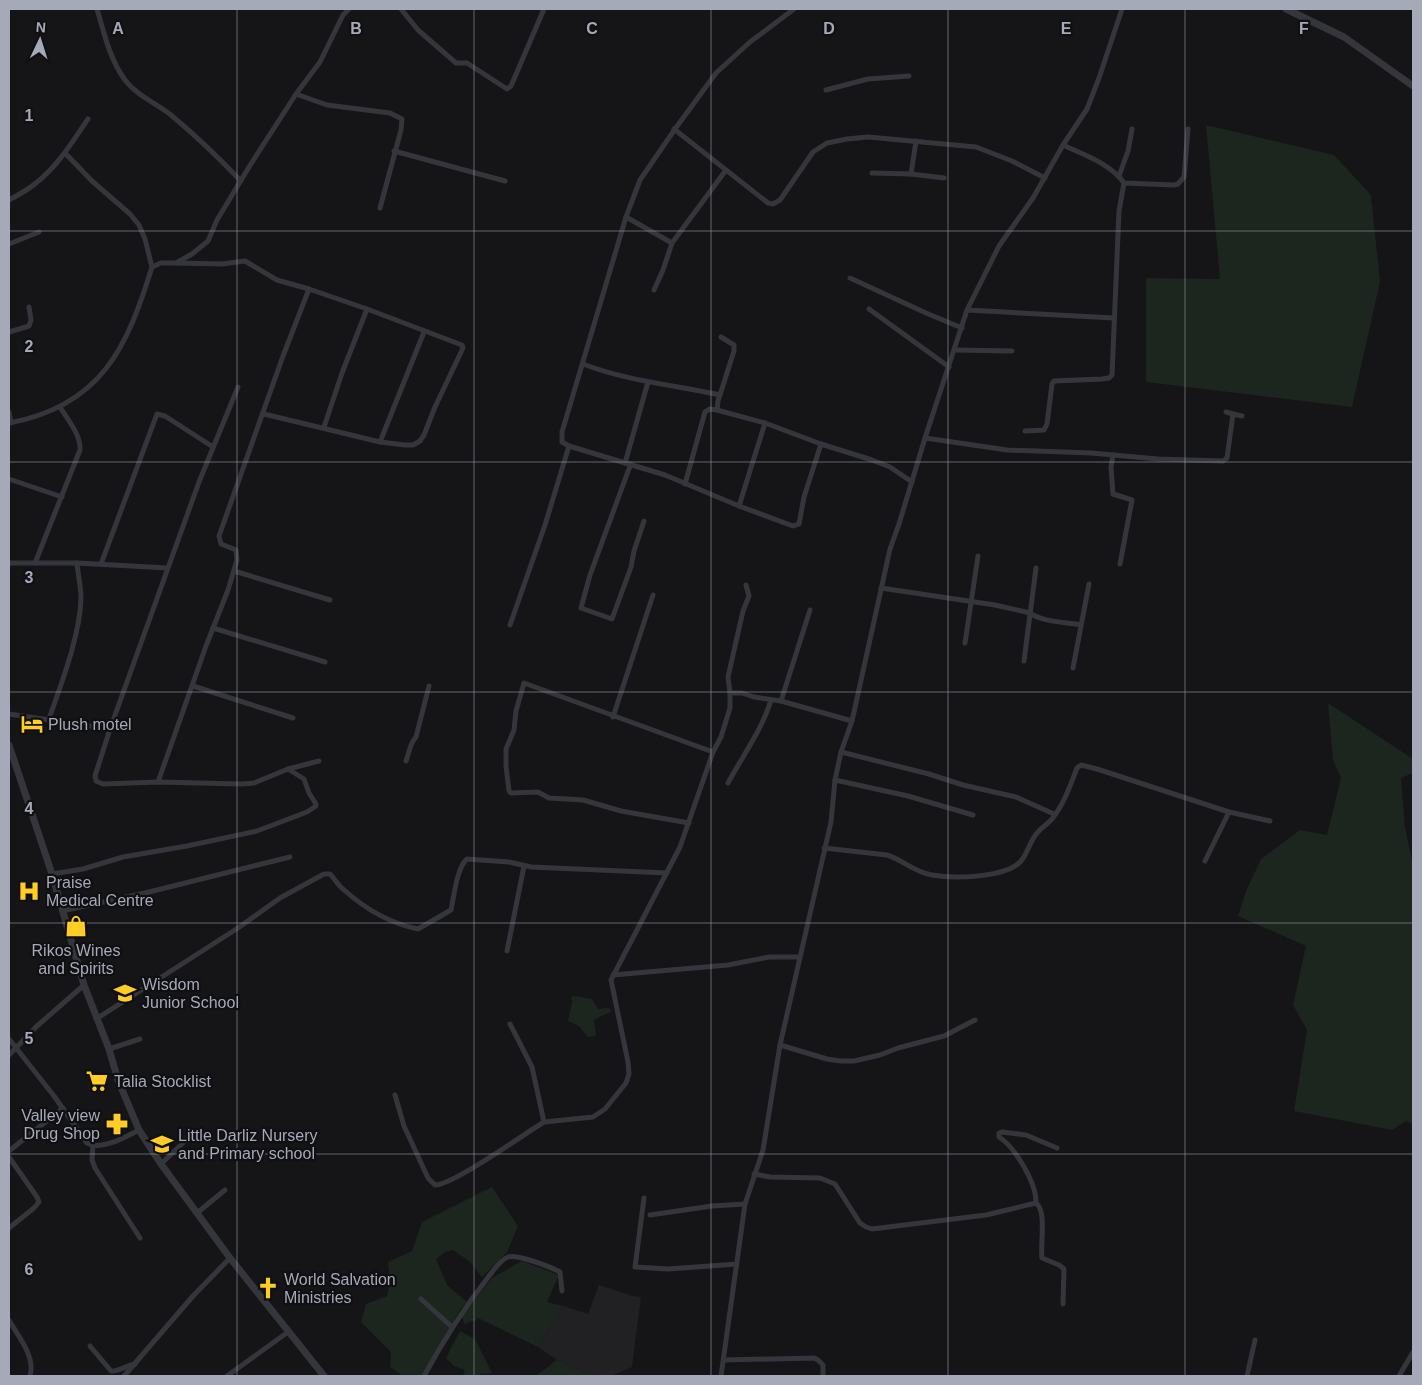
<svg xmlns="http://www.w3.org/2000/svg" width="1422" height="1385" font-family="Helvetica,sans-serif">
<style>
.built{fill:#212124}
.green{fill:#1c251e}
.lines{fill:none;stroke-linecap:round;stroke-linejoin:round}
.minor{stroke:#35363c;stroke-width:5}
.tertiary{stroke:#35363c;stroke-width:7}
.grid{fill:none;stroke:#a5a9b8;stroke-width:1;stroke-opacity:0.55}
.labels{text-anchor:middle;stroke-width:4.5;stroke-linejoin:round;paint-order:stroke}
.poi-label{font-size:16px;fill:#a5a9b8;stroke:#101012;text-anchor:start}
.grid-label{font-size:16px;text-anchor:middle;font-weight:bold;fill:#a5a9b8;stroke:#101012;stroke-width:4.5;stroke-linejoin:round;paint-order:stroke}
</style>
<rect width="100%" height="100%" fill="#151517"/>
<!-- built -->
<polygon class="built" points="599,1285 633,1296 641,1297 632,1367 611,1376 600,1376 581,1371 557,1360 538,1347 563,1306 588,1314"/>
<!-- green -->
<g class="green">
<polygon points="1206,125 1334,155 1371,195 1380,282 1352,407 1146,382 1146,278 1220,279"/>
<polygon points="1328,703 1413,759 1413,773 1401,778 1405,827 1413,866 1413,1124 1406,1121 1392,1130 1294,1111 1307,1030 1293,1005 1306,946 1238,916 1246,891 1261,859 1300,830 1327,835 1341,778 1333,760"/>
<polygon points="574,996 592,999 598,1009 608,1008 612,1011 594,1020 596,1036 588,1037 579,1026 568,1021 572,1002 571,997"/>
<polygon points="492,1187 518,1226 507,1252 482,1277 470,1262 453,1250 445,1252 436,1259 447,1285 467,1302 460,1310 422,1376 403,1376 390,1367 391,1352 361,1322 366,1304 387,1296 390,1282 388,1262 412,1251 422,1222"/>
<polygon points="522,1261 559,1275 547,1302 563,1306 538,1347 476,1317 477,1320 464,1324 462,1315 492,1278"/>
<polygon points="460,1331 475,1339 492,1373 480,1374 479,1376 463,1376 465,1370 454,1366 446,1358"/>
<polygon points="557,1360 581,1371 600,1376 536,1376"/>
</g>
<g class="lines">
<!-- minor -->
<g class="minor">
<path d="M97 9C104 33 110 60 125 80 137 96 156 103 171 115 195 135 219 158 241 181"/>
<polyline points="401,9 418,30 456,63 467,63 507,89 511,86 544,9"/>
<polyline points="826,90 868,79 909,76"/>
<polyline points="296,94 327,105 390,113 402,119 401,130 380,208"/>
<polyline points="674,129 768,203 773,204 780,200 813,152 827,143 847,139 868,137 976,147 1012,161 1045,178"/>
<path d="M1063 145C1084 155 1110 163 1124 183L1174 185 1178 184 1184 177 1188 129"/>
<polyline points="394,151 505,181"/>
<polyline points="65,153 92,181 130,214 139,225 145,239 152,267"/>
<polyline points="872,173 911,174 916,141"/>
<polyline points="911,174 944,178"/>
<polyline points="1119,176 1128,151 1132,129"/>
<path d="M9 200C18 195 28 190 36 183 58 166 72 142 88 119"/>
<polyline points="626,217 672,243"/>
<polyline points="9,244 39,232"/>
<polyline points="176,263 222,264 245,261 277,280 309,289 367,309 462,345 463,348 435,407 424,435 420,441 413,445 405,445 380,442 264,414"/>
<polyline points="850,278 926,313 962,328"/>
<polyline points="654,290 663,270 672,243 726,170"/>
<polyline points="869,309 949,367"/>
<polyline points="967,310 1114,318"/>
<polyline points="9,332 29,326 31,320 29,307"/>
<polyline points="955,350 1012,351"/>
<path d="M583 364C627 381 674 385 720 395"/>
<polyline points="238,387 199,482 110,729 95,776 96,781 103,784 158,782 242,784 254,783 288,769 319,761"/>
<polyline points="717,410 765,423 821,444 872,460 890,467 912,482"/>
<polyline points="9,412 11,423"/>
<polyline points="1233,414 1242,416"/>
<path d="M9 423C101 406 127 348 152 267L161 263H176L192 254 208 241 217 220 249 167 296 94 320 62 343 15 349 9"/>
<polyline points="324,427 342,373 367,309"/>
<polyline points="1025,431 1044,430 1047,424 1052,384 1054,381 1102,379 1109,378 1112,375 1119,211 1124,183"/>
<polyline points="925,438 1007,450 1091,453 1158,459 1223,461 1227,458 1233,414 1226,412"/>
<polyline points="380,442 424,332"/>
<polyline points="569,446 665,475 739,506 793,526 799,524 804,497 821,444"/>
<polyline points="1113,455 1111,467 1113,494 1132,500 1120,564"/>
<polyline points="625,463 648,382"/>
<polyline points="630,466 590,575 581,608 612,619 631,567 634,551 644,521"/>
<polyline points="9,479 62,497"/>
<polyline points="685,484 705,412 710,409 717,410 718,401 734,351 734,345 721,337"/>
<polyline points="739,506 765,423"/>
<polyline points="9,563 77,563 167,568"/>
<path d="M35 563 80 450C81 435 68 420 60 407"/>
<polyline points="101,564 157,414 165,416 213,447"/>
<polyline points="234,571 330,600"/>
<path d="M881 588 995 605 1030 613C1042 622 1065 622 1081 625"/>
<polyline points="510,625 545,525 569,446 562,442 562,432 626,217 640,180 675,129 716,73 750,42 794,9"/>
<polyline points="213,628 325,662"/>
<polyline points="965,643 978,556"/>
<polyline points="1024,661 1036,568"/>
<polyline points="1073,668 1089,584"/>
<polyline points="193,686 293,718"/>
<polyline points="730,693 728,677 743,611 749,596 746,585"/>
<polyline points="781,701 810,610"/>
<polyline points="9,714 110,729"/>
<polyline points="613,717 653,595"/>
<path d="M49 719C61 684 80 636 81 598 81 587 78 575 77 563"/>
<polyline points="841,752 929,774 963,785 1016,797 1054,814"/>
<path d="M406 761C409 753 410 743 416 737L429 686"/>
<polyline points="835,780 908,796 973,815"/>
<polyline points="158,782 206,646 228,590 237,560 236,550 221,544 219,536 283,356 309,289"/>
<path d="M728 783C743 755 762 730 771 700"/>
<polyline points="689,823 621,811 583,800 549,798 538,792 511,793 509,791 506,766 506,749 514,730 516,711 524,683 713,752"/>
<path d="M824 848 887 855C903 860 914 872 932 875 953 879 1006 878 1021 861 1028 853 1030 840 1038 832 1042 827 1048 824 1052 819 1064 804 1070 786 1077 768L1081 765 1097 769 1229 812 1270 821"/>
<polyline points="1205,861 1229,812"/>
<polyline points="52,874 83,869 123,857 187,846 257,831 307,812 316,806 316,804 309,793 304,779 288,769"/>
<polyline points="62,911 145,893 290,857"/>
<polyline points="507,951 524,866"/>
<polyline points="613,975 728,965 769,957 799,957"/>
<path d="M96 1019 238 928 280 898 324 874H330C335 879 338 885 343 889 365 909 388 923 418 929L451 910C454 896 457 867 467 859L509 862 531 867 667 873"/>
<polyline points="510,1024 532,1067 544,1122 593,1117 605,1109 626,1083 629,1074 628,1062 611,980 680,847 713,752 721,737 730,708 730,693 742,693 754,697 781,701 852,721"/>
<path d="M9 1039 54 1096 87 1143C102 1151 125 1137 139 1130"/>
<polyline points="780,1045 827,1059 841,1061 854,1061 880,1055 898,1048 944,1036 975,1020"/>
<polyline points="109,1049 140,1039"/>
<polyline points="9,1055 37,1026 84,985"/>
<path d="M395 1095 404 1126 428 1178 435 1185C453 1185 524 1134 544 1122"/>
<polyline points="93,1145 92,1160 95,1168 140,1238"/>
<polyline points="9,1151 63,1108"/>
<polyline points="9,1157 37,1197 39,1202 34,1208 9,1228"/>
<polyline points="161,1164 190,1136"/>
<path d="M754 1174 770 1177 820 1178 835 1184 860 1223 866 1227 872 1229 986 1215 1036 1203C1037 1184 1015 1147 999 1137V1133L1002 1132 1026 1135 1057 1148"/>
<polyline points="644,1198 635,1267 668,1269 737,1264"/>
<path d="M1036 1203C1047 1211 1040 1244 1042 1258L1059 1265 1064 1269 1063 1304"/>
<polyline points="197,1213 225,1190"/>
<polyline points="650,1215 712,1206 745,1204"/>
<polyline points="421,1299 452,1327"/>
<path d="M9 1320C18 1336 36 1357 30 1376"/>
<path d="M90 1346 111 1371C119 1372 126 1365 135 1364"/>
<polyline points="724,1360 814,1358 818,1360 823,1365 823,1376"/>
<polyline points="124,1376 193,1296 230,1258"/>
<polyline points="227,1376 288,1332"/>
<path d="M424 1376C443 1341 464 1308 489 1276 494 1270 500 1260 508 1257 517 1254 551 1267 560 1272L562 1291"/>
<polyline points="721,1376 745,1204 763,1150 780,1045 831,822 835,780 841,752 852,721 890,549 899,524 925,438 967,310 999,246 1033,198 1063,145 1087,109 1099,78 1122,9"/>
<polyline points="1247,1376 1255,1340"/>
<polyline points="1399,1376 1413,1352"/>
</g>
<!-- tertiary -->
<g class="tertiary">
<polyline points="1286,9 1344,37 1413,86"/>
<polyline points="9,745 52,874 84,985 109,1049 118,1080 139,1130 161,1164 230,1258 324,1376"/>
</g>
</g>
<!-- grid -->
<path class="grid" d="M237 9V1376M474 9V1376M711 9V1376M948 9V1376M1185 9V1376M9 231H1413M9 462H1413M9 692H1413M9 923H1413M9 1154H1413"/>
<!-- icons -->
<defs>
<g id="hotel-bare" transform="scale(1.725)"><path d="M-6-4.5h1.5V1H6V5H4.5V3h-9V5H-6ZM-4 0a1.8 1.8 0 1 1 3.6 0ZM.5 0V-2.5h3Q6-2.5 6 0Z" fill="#ffcd25" stroke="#101012" stroke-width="2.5" paint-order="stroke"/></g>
<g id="hospital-bare" transform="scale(1.725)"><path d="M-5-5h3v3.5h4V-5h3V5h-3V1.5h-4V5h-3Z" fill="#ffcd25" stroke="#101012" stroke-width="2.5" paint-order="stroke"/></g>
<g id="shop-bare" transform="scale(1.725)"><path d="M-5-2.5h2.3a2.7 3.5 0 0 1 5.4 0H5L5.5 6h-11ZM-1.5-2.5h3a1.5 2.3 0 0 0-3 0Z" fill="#ffcd25" stroke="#101012" stroke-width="2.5" paint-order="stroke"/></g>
<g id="school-bare" transform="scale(1.725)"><path d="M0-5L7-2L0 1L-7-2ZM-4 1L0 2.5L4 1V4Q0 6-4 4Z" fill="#ffcd25" stroke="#101012" stroke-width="2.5" paint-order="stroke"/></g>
<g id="supermarket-bare" transform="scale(1.725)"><path d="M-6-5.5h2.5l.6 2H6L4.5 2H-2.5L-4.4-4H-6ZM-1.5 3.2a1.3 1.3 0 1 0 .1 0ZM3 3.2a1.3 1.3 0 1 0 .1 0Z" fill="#ffcd25" stroke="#101012" stroke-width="2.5" paint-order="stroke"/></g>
<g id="pharmacy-bare" transform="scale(1.725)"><path d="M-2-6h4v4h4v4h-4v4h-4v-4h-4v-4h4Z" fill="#ffcd25" stroke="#101012" stroke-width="2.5" paint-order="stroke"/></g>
<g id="church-bare" transform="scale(1.725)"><path d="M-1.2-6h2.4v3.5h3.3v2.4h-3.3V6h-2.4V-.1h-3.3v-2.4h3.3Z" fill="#ffcd25" stroke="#101012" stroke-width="2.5" paint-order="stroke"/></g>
</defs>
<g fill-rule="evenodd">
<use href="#hotel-bare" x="32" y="724"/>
<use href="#hospital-bare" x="29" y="891"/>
<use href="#shop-bare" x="76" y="926"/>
<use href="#school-bare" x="125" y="993"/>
<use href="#supermarket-bare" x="97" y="1081"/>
<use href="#pharmacy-bare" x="117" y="1124"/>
<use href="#school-bare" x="162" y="1144"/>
<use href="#church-bare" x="268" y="1288"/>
</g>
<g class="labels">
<!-- poi labels -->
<g class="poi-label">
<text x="48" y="730">Plush motel</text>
<text x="46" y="888">Praise<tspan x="46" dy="18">Medical Centre</tspan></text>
<text x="76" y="956" text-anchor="middle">Rikos Wines<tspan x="76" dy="18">and Spirits</tspan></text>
<text x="142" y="990">Wisdom<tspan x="142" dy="18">Junior School</tspan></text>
<text x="114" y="1087">Talia Stocklist</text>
<text x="100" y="1121" text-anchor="end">Valley view<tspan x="100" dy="18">Drug Shop</tspan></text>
<text x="178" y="1141">Little Darliz Nursery<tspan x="178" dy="18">and Primary school</tspan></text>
<text x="284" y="1285">World Salvation<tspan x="284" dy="18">Ministries</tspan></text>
</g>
</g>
<g class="grid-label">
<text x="118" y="34">A</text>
<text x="356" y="34">B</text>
<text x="592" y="34">C</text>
<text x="829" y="34">D</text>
<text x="1066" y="34">E</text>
<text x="1304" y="34">F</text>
<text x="29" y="121">1</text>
<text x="29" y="352">2</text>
<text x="29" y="583">3</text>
<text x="29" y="814">4</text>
<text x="29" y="1044">5</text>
<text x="29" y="1275">6</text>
</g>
<!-- border -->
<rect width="1422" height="1385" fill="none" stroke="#a5a9b8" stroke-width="20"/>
<!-- north arrow -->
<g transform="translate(40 40) rotate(4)" stroke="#101012" stroke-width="4" paint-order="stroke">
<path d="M0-4L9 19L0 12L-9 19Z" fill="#a5a9b8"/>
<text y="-8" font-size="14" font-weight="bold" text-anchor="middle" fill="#a5a9b8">N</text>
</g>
</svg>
